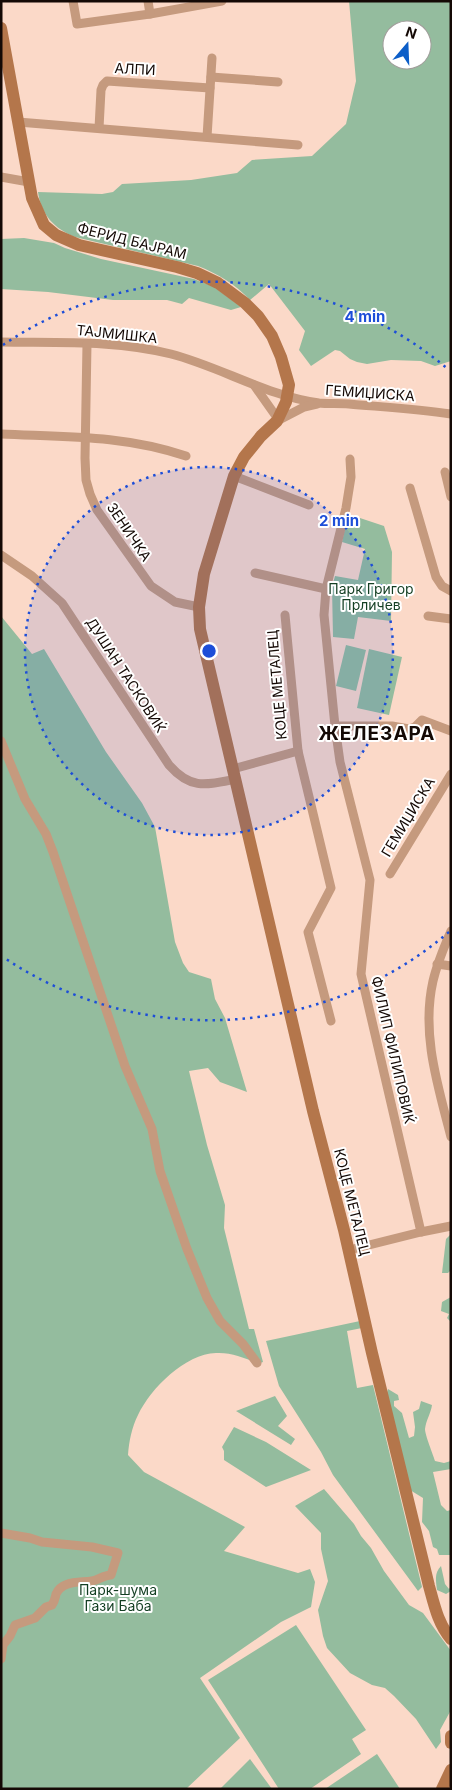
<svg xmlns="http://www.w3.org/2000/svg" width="452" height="1790" font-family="Inter,sans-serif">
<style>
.green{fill:#94bc9e;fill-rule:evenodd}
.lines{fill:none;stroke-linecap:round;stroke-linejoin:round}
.street{stroke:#c59a7e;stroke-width:9}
.secondary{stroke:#b4764b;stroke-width:12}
.ring{fill:none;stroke:#1d4ed8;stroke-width:2.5;stroke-dasharray:2.5 5}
.labels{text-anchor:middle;stroke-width:4;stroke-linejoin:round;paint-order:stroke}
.street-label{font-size:14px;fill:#140905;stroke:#fff}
.park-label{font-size:14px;fill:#143f23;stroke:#fff}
.district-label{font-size:19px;font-weight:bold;letter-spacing:1px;fill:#140905;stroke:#fff}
.centre{fill:#1d4ed8;stroke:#fff;stroke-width:2.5}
.ring-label{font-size:15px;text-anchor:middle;font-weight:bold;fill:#1d4ed8;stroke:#fff;stroke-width:4;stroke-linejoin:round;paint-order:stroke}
</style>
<rect width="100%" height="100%" fill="#fbd9c8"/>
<!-- green -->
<g class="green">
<path d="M349 1H451V361L435 366 421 361 391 360 367 364 357 362 350 359 340 351 335 350 311 366 299 350 305 331 269 284 250 300C235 284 218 274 198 266L75 237C55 229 41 215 38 192L102 194 113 192 122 184 191 180 237 173 252 160 312 156 346 124 356 81ZM392 30H422V60H392Z"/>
<polygon points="24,238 54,243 65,248 101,259 194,279 214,287 241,307 231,310 189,298 182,304 167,300 113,300 48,292 1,289 1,239"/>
<polygon points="348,514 384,526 392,552 391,621 358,617 354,639 333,637 332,587 335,576 358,580 365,549 342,542"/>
<path d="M1 616 32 654 44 649 106 752 142 803 155 827 175 942 183 963 189 972 211 979 215 999 225 1018 247 1092 220 1082 208 1068 189 1071 207 1145 225 1205 224 1228 249 1329H254L263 1362 260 1363C245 1359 232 1352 216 1353 185 1354 151 1388 138 1415 132 1427 129 1441 128 1455L144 1472 245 1527 224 1551 298 1573 310 1569 315 1582 311 1607 281 1622 200 1678 240 1738 186 1789H1Z"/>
<polygon points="346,645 366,650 356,691 336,686"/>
<polygon points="369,649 402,657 389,715 357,708"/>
<polygon points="451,1234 451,1270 448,1273 442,1273 446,1239"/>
<polygon points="451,1297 451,1320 450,1321 447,1318 449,1314 441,1311 442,1302"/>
<polygon points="360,1321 362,1328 347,1331 357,1388 373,1385 422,1587 418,1591 333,1475 321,1452 279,1386 266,1341"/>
<path d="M388 1389 398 1395 399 1400 394 1401V1406L402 1413 409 1438 414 1436 415 1427 413 1412 419 1409 421 1401 432 1405C431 1413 426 1420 425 1429 425 1435 433 1454 435 1461L444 1463 451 1461V1469L433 1472 441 1505 447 1511 451 1510V1558L450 1555H439L437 1549 433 1547 429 1531 422 1522 423 1498 410 1490 386 1396Z"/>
<polygon points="275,1396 287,1416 278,1426 295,1439 291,1445 236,1411"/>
<polygon points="234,1427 266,1442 311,1470 266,1487 224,1460 224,1451 222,1447"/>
<polygon points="324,1489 354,1524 361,1536 371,1548 384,1571 409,1605 423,1613 451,1651 451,1710 440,1730 441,1742 436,1749 416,1719 394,1696 385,1688 372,1685 350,1673 327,1648 323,1636 318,1610 328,1581 321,1549 321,1533 295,1506"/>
<path d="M441 1566 445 1584 449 1589 451 1586V1591L446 1594 437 1590C436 1581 434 1573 441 1566Z"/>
<polygon points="296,1625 366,1730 352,1739 361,1754 310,1789 279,1789 208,1680"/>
<polygon points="377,1754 400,1789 325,1789"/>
<polygon points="250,1759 272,1789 220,1789"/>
</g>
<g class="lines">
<!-- street -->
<g class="street">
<polyline points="73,1 77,24 150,14 222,1"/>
<polyline points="148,1 150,14"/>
<polyline points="211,77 278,82"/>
<polyline points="18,122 298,145"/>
<polyline points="99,128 101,90 103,85 107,81 210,88"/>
<polyline points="207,137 212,58"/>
<polyline points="1,177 29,182"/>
<path d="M1 342C58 343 116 340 171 354 221 367 267 396 319 403 328 404 339 403 349 404 383 407 417 409 451 414"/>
<polyline points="87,344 85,458 86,480 90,494 97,510 151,586 175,602 199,607"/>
<polyline points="254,385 278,419"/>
<polyline points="277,421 304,407 317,404"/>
<path d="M1 434C66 437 123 435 186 456"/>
<polyline points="350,459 351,477 346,508 326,589 324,615 335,726 340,762 370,880 361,974 421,1232"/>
<polyline points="445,472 451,497"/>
<polyline points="234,476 309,505"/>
<polyline points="410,488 436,577 442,586 451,591"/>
<path d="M1 555 32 576 62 603 169 765C191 790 206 785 236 779"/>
<polyline points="255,573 326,589"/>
<polyline points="285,615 298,751 331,888 308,932 331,1021"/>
<polyline points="428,616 451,619"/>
<polyline points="335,726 392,726 409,729 415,727 422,720 451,731"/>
<polyline points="1,741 25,799 46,834 53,852 125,1066 152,1129 160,1171 187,1249 207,1298 220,1321 243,1344 257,1363"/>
<polyline points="233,769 298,751"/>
<polyline points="390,874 451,774"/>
<path d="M451 931C444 947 437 964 433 981 421 1034 438 1086 451 1137"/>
<polyline points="437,964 451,966"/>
<polyline points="349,1250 421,1232 451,1226"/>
<path d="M1 1533 30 1538 42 1542 92 1547 118 1553 111 1575C103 1575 99 1580 92 1581 80 1583 62 1580 56 1594 55 1598 55 1601 52 1605L46 1607 35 1618 15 1625 10 1636 3 1645 1 1659"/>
</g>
<!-- secondary -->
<g class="secondary">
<path d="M1 28 32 198 44 225 56 235 79 245 177 267 197 273 218 283 245 303 258 316 272 336 281 357 289 385 286 402 277 421 261 436 244 457 234 476 204 574 199 607 200 629 313 1111 344 1230 372 1353 429 1586C434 1604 438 1624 451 1639"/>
<polyline points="451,1736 451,1743"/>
<polyline points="442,1789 451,1770"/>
</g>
</g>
<!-- distance rings -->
<circle cx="209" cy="651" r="184" fill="#1d4ed8" fill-opacity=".12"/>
<g class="ring">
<circle cx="209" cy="651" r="184"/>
<path d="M449 932A369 369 0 0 1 3 957M3 345A369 369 0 0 1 449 370"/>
</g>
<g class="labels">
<!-- street labels -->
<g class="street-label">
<text transform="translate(135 69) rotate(3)" y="5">АЛПИ</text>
<text transform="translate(132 241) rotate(14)" y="5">ФЕРИД БАЈРАМ</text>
<text transform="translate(117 334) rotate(6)" y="5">ТАЈМИШКА</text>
<text transform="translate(370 393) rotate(4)" y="5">ГЕМИЏИСКА</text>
<text transform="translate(129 532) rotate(56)" y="5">ЗЕНИЧКА</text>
<text transform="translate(126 675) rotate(57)" y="5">ДУШАН ТАСКОВИЌ</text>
<text transform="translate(277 685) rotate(-95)" y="5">КОЦЕ МЕТАЛЕЦ</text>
<text transform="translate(408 817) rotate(-59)" y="5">ГЕМИЏИСКА</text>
<text transform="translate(393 1050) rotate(77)" y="5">ФИЛИП ФИЛИПОВИЌ</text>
<text transform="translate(352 1202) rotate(76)" y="5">КОЦЕ МЕТАЛЕЦ</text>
</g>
<!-- park labels -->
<g class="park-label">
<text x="371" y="594">Парк Григор<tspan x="371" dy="16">Прличев</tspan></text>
<text x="118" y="1595">Парк-шума<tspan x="118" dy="16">Гази Баба</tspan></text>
</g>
<!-- district labels -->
<g class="district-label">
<text x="377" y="740">ЖЕЛЕЗАРА</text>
</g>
</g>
<circle cx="209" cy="651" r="8" class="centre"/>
<g class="ring-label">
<text x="365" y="322">4 min</text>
<text x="339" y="526">2 min</text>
</g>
<!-- border -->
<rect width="452" height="1790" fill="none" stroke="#140905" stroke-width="5"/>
<!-- north arrow -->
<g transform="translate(407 45) rotate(19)"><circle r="24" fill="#ffffff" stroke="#a19d9b"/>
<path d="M0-4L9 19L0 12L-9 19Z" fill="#0c5ec8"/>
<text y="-8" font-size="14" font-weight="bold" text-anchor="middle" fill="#140905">N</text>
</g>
</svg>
